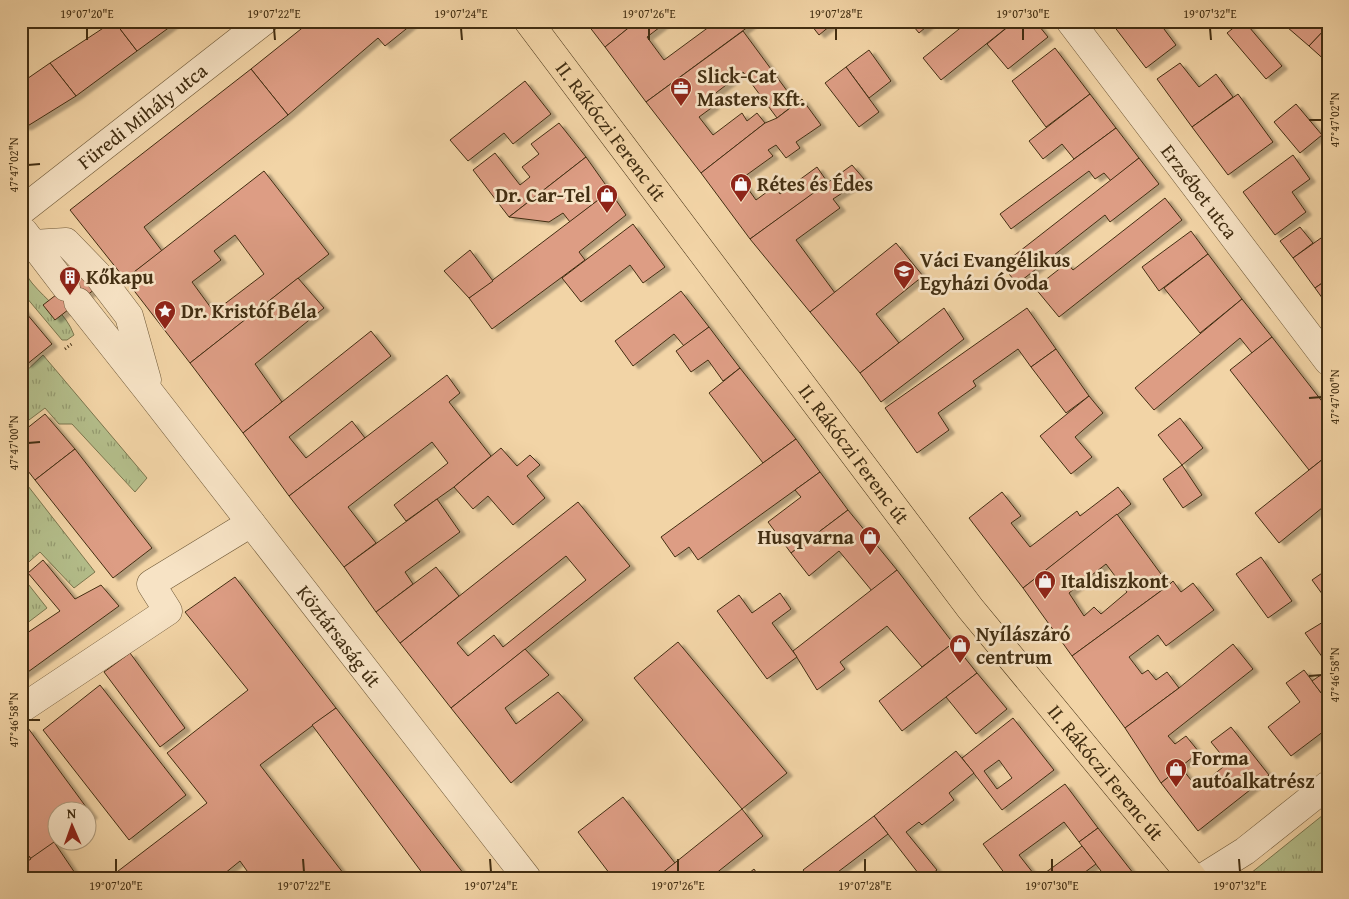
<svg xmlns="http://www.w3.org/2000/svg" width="1349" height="899" font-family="'Gentium Book Plus',serif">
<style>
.grass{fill:url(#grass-tufts);stroke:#7b764e}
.building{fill:#dd9d84;stroke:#422e12;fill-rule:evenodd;filter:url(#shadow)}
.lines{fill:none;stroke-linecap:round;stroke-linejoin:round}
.minor-casing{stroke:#6e5837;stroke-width:29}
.major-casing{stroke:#422e12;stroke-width:29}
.path{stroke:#422e12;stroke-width:3;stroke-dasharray:1 2.5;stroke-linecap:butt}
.minor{stroke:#f7e3c5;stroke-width:28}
.major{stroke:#f2d4a6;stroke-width:28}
.ticks{fill:none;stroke:#422e12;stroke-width:2}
.labels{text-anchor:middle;stroke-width:5;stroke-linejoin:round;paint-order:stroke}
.poi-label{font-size:20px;font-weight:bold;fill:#422e12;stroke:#f7e3c5;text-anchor:start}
.street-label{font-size:20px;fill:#422e12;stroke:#f7e3c5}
.neatline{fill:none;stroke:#422e12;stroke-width:2}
.ticks-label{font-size:12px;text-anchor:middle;fill:#422e12}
</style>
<defs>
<pattern id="grass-tufts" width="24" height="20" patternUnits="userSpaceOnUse" patternTransform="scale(1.25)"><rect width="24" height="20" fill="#b4be8b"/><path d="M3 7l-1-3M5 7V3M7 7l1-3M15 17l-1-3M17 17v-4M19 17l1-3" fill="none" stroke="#949b70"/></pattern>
<filter id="shadow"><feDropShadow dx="5.5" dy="3" stdDeviation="1" flood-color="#0004"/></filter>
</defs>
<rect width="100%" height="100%" fill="#f2d4a6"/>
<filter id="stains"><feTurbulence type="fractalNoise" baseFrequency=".004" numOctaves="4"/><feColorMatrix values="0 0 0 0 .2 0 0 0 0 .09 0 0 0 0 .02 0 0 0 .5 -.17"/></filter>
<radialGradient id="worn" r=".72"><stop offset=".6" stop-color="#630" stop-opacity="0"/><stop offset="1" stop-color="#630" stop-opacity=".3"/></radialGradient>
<!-- grass -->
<g class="grass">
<path d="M21 266C25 272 28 278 32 283 46 300 66 313 74 335L67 340H62L21 291Z"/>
<polygon points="43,355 147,478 135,492 72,424 59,424 45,408 21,426 21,376"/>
<polygon points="21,477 95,572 74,588 40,552 21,569"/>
<polygon points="21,575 47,608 22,627 21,625"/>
<polygon points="1328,811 1328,878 1245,878 1251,873"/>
</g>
<!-- building -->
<g class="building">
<polygon points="114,21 137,51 76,96 50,63"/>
<polygon points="114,21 178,21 137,51"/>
<polygon points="311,21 416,21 385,46 378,38 288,115 251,69"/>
<polygon points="585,21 637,21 605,47"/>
<polygon points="637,21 668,21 647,37 664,60 717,21 756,21 646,102 605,47"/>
<polygon points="808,21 836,21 819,35"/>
<polygon points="909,21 933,21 919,33"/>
<polygon points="969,21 1015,21 941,80 923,58"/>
<polygon points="1015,21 1035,21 1048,37 1008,69 987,44"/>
<polygon points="1110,21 1158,21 1176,45 1146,68"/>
<polygon points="1242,21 1244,21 1282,66 1266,79 1227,33"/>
<polygon points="1280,21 1328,21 1328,26 1309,46"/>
<polygon points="1328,26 1328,63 1309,46"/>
<polygon points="743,31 796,103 777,118 743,72 708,99 714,106 699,117 713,135 742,113 747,121 757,113 765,123 701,173 646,102"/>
<polygon points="1055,48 1090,94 1046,127 1012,81"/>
<polygon points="869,50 891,81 869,98 846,67"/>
<polygon points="50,63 76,96 26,127 21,126 21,83"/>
<polygon points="1180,63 1199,87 1216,74 1233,97 1192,127 1157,79"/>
<polygon points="846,67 879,112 859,127 825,83"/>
<polygon points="251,69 288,115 144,227 162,251 125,279 70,210"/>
<polygon points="525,81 551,114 513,144 504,133 468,161 450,140"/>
<polygon points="1090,94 1116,128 1074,159 1062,144 1043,159 1029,141"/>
<polygon points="1238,94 1273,142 1228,175 1192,127"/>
<polygon points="802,99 821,125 796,142 800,148 786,158 776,145 768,150 773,156 741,179 756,200 775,186 780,194 817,167 828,183 750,239 701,173 765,123 777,118"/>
<polygon points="1296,104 1322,135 1300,153 1274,122"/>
<polygon points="559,123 586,157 509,217 473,170 495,153 520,185 530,177 522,167 539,154 531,144"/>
<polygon points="1116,128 1139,158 1111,181 1104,173 1095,179 1089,171 1011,229 1000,214"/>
<polygon points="1293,155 1310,179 1292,192 1306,212 1275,235 1243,192"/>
<polygon points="586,157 610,191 570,222 563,213 549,222 509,217"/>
<polygon points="1139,158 1159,184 1110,222 1105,215 1017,284 1002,265"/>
<polygon points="852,165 864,179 833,199 840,208 796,240 835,293 810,312 750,239"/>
<path d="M264 171 329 254 190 363 125 279ZM235 235 264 274 214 312 192 282 221 260 214 251Z"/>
<polygon points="610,191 626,215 579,252 585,260 492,329 469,298"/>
<polygon points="1165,198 1182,220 1059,317 1035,288 1067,263 1073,270"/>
<polygon points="633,224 665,267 643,283 630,265 581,302 562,278"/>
<polygon points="1300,227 1313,243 1293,258 1280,241"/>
<polygon points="1191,231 1208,254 1159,291 1142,267"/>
<polygon points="1328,233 1328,279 1315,288 1293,258"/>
<polygon points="896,243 923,276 876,314 899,343 860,373 810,312"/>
<polygon points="470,250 493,281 469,298 444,271"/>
<polygon points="1208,254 1242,299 1200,333 1164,288"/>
<polygon points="83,274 95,289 55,320 43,305"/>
<polygon points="298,278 324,308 255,364 282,402 243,433 190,363"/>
<polygon points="1328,279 1328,306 1315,288"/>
<polygon points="681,291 709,327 684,346 674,334 633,366 615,341"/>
<polygon points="1242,299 1272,337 1252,353 1240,338 1154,410 1135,388"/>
<polygon points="21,307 52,344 26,365 21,359"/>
<polygon points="944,308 964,339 881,402 860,373"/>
<polygon points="1027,308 1056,349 1031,367 1018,349 973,381 976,386 938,413 949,430 917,453 885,408"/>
<polygon points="709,327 740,368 723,381 708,360 691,372 676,351"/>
<polygon points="371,331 391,356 289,437 306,458 352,421 365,438 289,496 243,433"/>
<polygon points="1272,337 1328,409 1328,455 1309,470 1230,370"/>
<polygon points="1056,349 1089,396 1066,413 1031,367"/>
<polygon points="740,368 796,439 763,463 709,393"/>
<polygon points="447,375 460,393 449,402 491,456 454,487 406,521 394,505 448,463 432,442 348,507 376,543 344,567 289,496"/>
<polygon points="1089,396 1103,413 1075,437 1092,457 1071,474 1040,436"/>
<polygon points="45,414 75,449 35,480 21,462 21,433"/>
<polygon points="1180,418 1203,448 1182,465 1158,435"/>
<polygon points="796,439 820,472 698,560 689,547 675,557 661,537"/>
<polygon points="501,448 517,466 530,455 540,465 527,476 545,498 513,525 488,496 473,509 454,487"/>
<polygon points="75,449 152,548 113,578 35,480"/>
<polygon points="1328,455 1328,503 1279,543 1255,513"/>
<polygon points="1182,465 1202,495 1183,508 1163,479"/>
<polygon points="820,472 848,510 791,553 768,522 801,497 795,490"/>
<polygon points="1118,487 1131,504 1023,588 969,518 1002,492 1021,516 1011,523 1030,547 1077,511 1080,516"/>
<polygon points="437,499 460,532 405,572 413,584 376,612 344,567"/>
<path d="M578 502 630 566 451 708 400 643ZM566 556 586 580 503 647 494 635 468 656 457 643Z"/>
<polygon points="848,510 897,570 872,591 839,551 809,576 791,553"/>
<path d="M1117 514 1169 585 1072 656 1023 588ZM1106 564 1127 592 1101 614 1094 607 1084 616 1069 593Z"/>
<polygon points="1261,557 1292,601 1268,618 1236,574"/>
<polygon points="43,560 75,599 101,585 119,606 21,677 21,637 60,611 28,573"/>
<polygon points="436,567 459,596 400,643 376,612"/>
<polygon points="1328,569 1328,602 1312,580"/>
<polygon points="897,570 953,643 922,667 887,626 840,662 845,669 817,690 793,651"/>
<polygon points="235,577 336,708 260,765 347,878 252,878 240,861 219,878 109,878 207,803 167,753 248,690 185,612"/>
<polygon points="1173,581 1181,592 1193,583 1214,610 1166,646 1158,635 1129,657 1142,674 1148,670 1156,680 1167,672 1179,688 1125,728 1072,656 1169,585"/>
<polygon points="780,593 791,609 772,623 797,657 767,679 717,611 739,595 752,613"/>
<polygon points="1328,619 1328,665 1305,633"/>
<polygon points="678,642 787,773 742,809 634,678"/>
<polygon points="953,643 977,673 902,731 879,701"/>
<polygon points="1233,644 1253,669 1168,736 1175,744 1186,736 1199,752 1161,783 1125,728 1179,688"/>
<polygon points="525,649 549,675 505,708 516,724 558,692 583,720 511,783 451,708"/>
<polygon points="130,653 185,728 160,747 104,672"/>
<polygon points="1304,670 1328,702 1328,728 1291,756 1268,727 1300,702 1286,683"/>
<polygon points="1328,670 1328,702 1312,681"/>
<polygon points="977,673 1007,709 976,734 946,697"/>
<polygon points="100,685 186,795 129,840 43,730"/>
<polygon points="336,708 467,878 426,878 312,725"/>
<path d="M1013 718 1054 770 1002 810 962 758ZM999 760 1012 778 997 789 984 771Z"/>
<polygon points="1231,727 1269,775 1198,831 1161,783 1181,767 1197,788 1228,763 1211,742"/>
<polygon points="28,728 92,815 88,818 88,812 58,812 58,840 31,859 21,845 21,733"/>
<polygon points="956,751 974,773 949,793 954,800 922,825 919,822 906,832 937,870 927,878 922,878 874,816"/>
<polygon points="1065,784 1098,828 1079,842 1064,822 1019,855 1037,878 1008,878 983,844"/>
<polygon points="623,797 675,863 656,878 613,878 578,832"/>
<polygon points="742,809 763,836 710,878 656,878"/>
<polygon points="874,816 888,834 830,878 809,878 803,870"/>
<polygon points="1098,828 1137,878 1092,878 1101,871 1079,842"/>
<polygon points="54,842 75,873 70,878 21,878 21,865"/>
<polygon points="21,845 31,859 21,865"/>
<polygon points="1082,846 1096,864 1077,878 1038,878"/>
<polygon points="754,869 760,878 743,878"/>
</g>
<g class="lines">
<!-- minor casing -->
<g class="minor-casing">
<g id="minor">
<path id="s1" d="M1070 21 1328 361"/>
<path id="s2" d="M21 211 264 21"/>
<polyline points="24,232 66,287"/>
<polyline points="33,244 66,242 97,274 129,316 147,380"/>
<path id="s3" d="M78 302 150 393 527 878"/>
<polyline points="21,709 168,611 151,584 251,523"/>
<polyline points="1202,878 1245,851 1328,785"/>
</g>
</g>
<!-- major casing -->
<g class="major-casing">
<g id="major">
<path id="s4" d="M528 21 970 608 1193 878"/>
</g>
</g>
<!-- path -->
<polyline class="path" points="65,349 73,343"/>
<!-- minor -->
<use href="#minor" class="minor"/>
<!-- major -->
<use href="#major" class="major"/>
</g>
<!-- ticks -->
<path class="ticks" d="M87 28V40M274 28 275 40M461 28 462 40M649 28V40M836 28V40M1023 28V40M1210 28 1211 40M1309 120H1322M28 165 40 164M1309 398 1322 397M28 443 40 442M1309 676 1322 675M28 720H40M116 859V872M303 859 304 872M490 859 491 872M678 859V872M865 859V872M1052 859V872M1239 859 1240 872"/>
<!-- icons -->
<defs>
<g id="office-pin" transform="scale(1.125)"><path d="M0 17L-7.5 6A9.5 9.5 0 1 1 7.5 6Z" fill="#8f2418" stroke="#f7e3c5"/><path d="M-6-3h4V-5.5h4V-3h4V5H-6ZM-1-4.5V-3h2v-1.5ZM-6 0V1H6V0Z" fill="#fff"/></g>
<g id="shop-pin" transform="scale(1.125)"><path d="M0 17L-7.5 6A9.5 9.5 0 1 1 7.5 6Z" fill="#8f2418" stroke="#f7e3c5"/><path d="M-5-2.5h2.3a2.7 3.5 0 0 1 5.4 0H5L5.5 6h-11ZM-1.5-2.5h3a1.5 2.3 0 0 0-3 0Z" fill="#fff"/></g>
<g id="school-pin" transform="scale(1.125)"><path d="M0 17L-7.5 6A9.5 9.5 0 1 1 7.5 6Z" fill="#8f2418" stroke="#f7e3c5"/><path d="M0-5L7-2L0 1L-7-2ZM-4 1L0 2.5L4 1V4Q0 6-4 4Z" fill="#fff"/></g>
<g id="building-pin" transform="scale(1.125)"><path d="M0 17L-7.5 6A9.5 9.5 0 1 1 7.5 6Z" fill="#8f2418" stroke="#f7e3c5"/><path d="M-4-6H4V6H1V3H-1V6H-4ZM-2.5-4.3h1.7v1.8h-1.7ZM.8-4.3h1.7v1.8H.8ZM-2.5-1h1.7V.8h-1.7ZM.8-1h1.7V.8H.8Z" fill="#fff"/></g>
<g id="sight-pin" transform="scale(1.125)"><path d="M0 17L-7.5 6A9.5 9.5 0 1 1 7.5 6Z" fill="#8f2418" stroke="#f7e3c5"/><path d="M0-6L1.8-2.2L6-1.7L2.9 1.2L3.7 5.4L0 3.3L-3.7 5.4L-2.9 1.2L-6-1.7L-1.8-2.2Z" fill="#fff"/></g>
</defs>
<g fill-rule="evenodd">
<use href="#office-pin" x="681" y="88"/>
<use href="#shop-pin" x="741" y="184"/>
<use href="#shop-pin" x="607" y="195"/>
<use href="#school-pin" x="904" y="271"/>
<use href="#building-pin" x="70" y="277"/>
<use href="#sight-pin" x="165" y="311"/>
<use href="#shop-pin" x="870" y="537"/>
<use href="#shop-pin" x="1045" y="581"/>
<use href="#shop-pin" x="960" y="645"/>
<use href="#shop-pin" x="1176" y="769"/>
</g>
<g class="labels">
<!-- poi labels -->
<g class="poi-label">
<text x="697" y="83">Slick-Cat<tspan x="697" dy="23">Masters Kft.</tspan></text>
<text x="757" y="191">Rétes és Édes</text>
<text x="591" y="202" text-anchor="end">Dr. Car-Tel</text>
<text x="920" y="267">Váci Evangélikus<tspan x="920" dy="23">Egyházi Óvoda</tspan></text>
<text x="86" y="284">Kőkapu</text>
<text x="181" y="318">Dr. Kristóf Béla</text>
<text x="854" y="544" text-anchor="end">Husqvarna</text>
<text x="1061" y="588">Italdiszkont</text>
<text x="976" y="641">Nyílászáró<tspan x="976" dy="23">centrum</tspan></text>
<text x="1192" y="765">Forma<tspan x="1192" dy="23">autóalkatrész</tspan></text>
</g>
<!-- street labels -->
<g class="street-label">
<text dy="7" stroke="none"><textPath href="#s2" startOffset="154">Füredi Mihály utca</textPath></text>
<text dy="7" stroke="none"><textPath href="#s4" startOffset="138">II. Rákóczi Ferenc út</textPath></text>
<text dy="7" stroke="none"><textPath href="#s1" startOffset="214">Erzsébet utca</textPath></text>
<text dy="7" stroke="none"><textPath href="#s4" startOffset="542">II. Rákóczi Ferenc út</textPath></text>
<text dy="7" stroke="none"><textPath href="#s3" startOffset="424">Köztársaság út</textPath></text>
<text dy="7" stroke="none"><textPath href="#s4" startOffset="948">II. Rákóczi Ferenc út</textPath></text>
</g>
</g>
<!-- margin -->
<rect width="1349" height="899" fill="none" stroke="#f2d4a6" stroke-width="55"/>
<!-- north arrow -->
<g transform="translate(72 826) rotate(358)"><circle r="24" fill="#f7e3c5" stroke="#af9b7d"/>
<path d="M0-4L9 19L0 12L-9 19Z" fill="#8f2418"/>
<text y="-8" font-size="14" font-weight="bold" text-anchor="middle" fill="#422e12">N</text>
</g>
<rect x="28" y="28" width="1294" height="844" class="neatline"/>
<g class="ticks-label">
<text x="87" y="18">19°07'20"E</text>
<text x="274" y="18">19°07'22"E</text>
<text x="461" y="18">19°07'24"E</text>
<text x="649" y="18">19°07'26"E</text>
<text x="836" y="18">19°07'28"E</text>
<text x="1023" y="18">19°07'30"E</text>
<text x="1210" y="18">19°07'32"E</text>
<text transform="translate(1335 120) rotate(-90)" y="4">47°47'02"N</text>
<text transform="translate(14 165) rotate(-90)" y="4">47°47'02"N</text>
<text transform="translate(1335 397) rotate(-90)" y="4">47°47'00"N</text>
<text transform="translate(14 443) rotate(-90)" y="4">47°47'00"N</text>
<text transform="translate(1335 675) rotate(-90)" y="4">47°46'58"N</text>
<text transform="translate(14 720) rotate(-90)" y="4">47°46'58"N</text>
<text x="116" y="890">19°07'20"E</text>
<text x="304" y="890">19°07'22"E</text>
<text x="491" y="890">19°07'24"E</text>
<text x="678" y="890">19°07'26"E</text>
<text x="865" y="890">19°07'28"E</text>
<text x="1052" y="890">19°07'30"E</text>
<text x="1240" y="890">19°07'32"E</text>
</g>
<rect width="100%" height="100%" filter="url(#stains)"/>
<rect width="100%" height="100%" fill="url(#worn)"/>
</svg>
